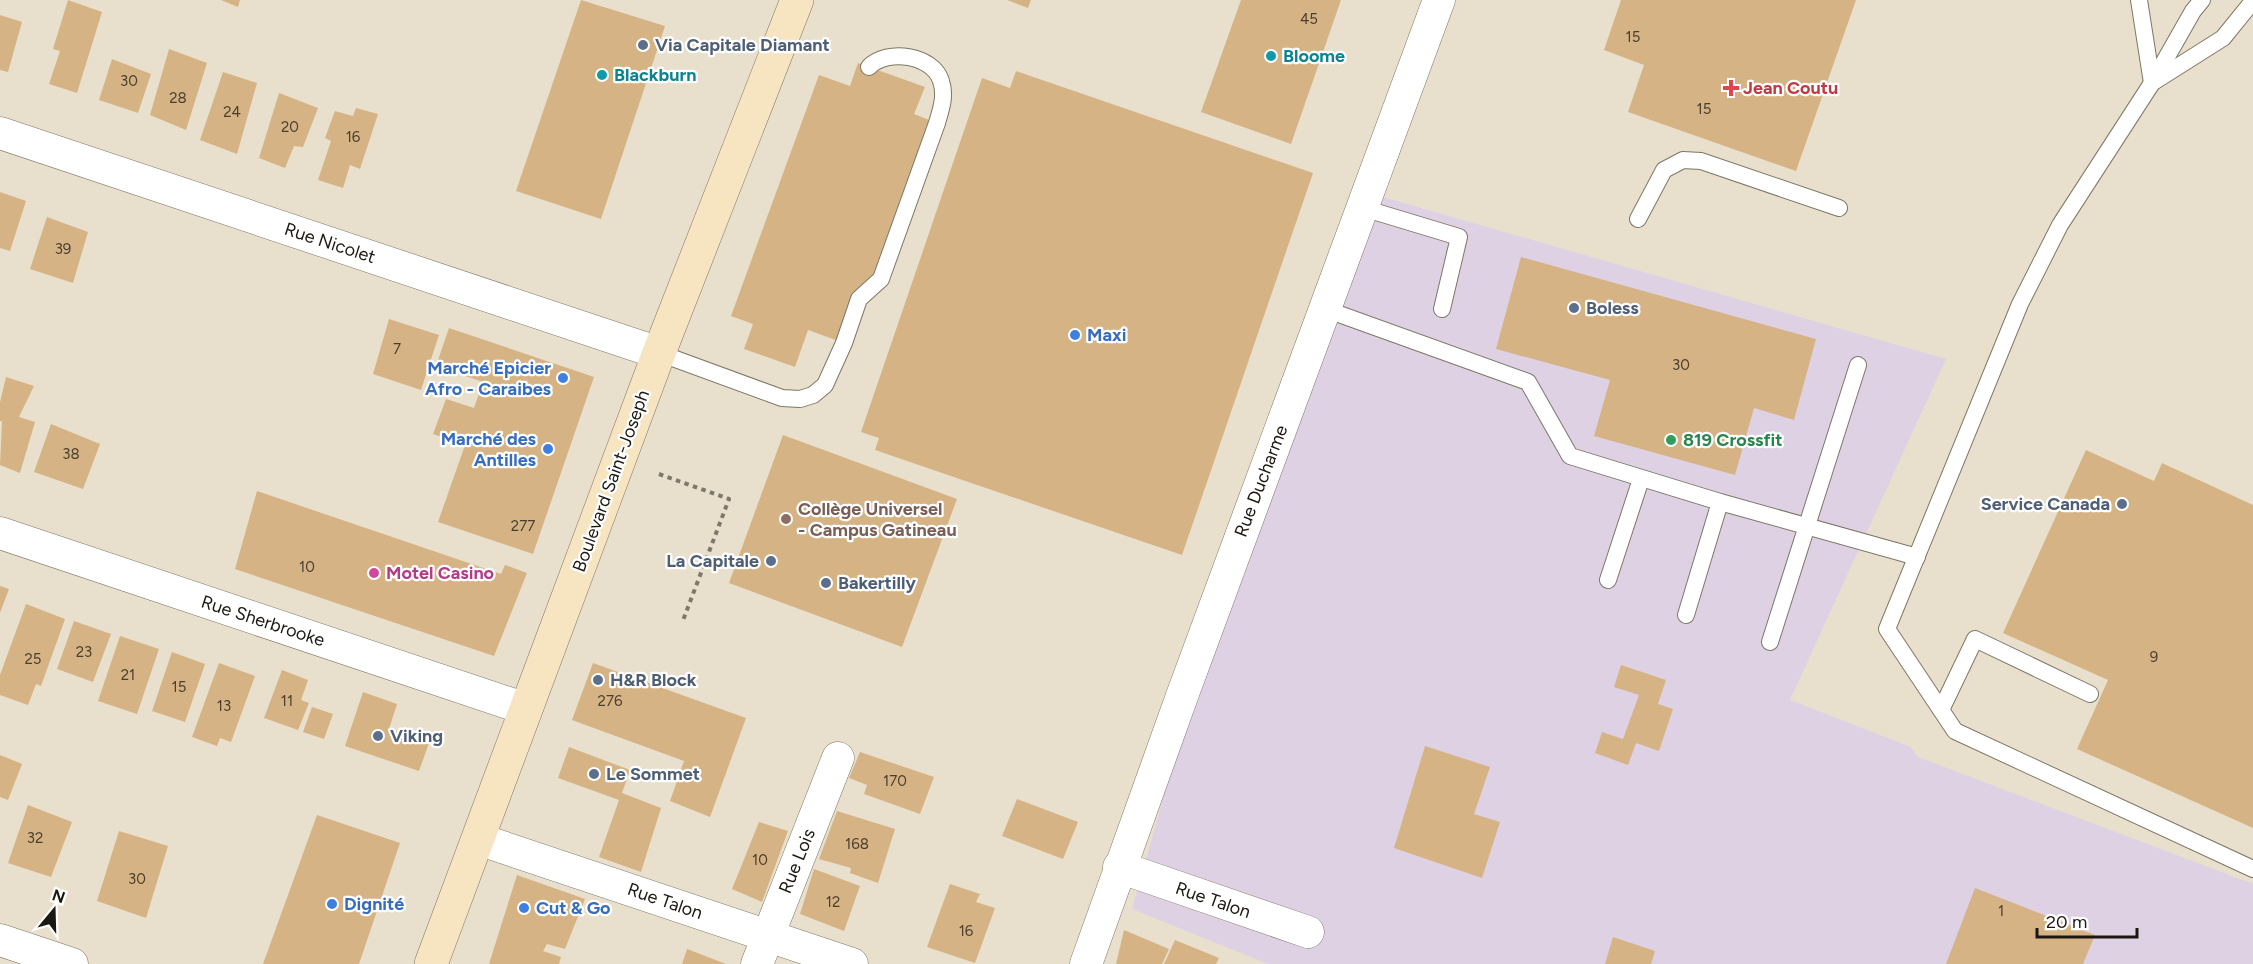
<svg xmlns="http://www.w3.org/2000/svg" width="2253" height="964" font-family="Figtree,sans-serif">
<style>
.industrial{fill:#ded1e4}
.building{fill:#d6b384}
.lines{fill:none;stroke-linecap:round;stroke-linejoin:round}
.lane-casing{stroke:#7e7765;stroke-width:18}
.street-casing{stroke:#7e7765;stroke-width:33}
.secondary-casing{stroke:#7e7765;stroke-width:34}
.path{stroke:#7d786b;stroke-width:4;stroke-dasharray:4.5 4.5;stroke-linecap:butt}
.lane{stroke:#fff;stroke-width:16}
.street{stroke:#fff;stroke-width:32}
.secondary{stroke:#f7e4c1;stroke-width:33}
.service-dot{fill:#5c6f8a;stroke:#fff;stroke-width:2}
.culture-dot{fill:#0f9aa8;stroke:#fff;stroke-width:2}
.health-dot{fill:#e0444e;stroke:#fff;stroke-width:2}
.shop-dot{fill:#3f7fe0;stroke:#fff;stroke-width:2}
.leisure-dot{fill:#2e9e5b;stroke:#fff;stroke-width:2}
.education-dot{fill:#8d6e63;stroke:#fff;stroke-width:2}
.hotel-dot{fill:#d1479c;stroke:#fff;stroke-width:2}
.labels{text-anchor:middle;stroke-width:4.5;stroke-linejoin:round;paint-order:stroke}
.number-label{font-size:15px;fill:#4a3f2e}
.service-label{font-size:18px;font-weight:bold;fill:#4e5e75;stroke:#fff;text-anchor:start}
.culture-label{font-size:18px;font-weight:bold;fill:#0d838f;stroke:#fff;text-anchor:start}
.health-label{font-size:18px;font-weight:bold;fill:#be3a42;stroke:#fff;text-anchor:start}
.street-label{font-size:18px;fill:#1b1811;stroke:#fff}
.shop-label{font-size:18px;font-weight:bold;fill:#366cbe;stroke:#fff;text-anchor:start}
.leisure-label{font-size:18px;font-weight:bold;fill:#27864d;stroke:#fff;text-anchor:start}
.education-label{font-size:18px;font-weight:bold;fill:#785e54;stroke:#fff;text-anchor:start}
.hotel-label{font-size:18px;font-weight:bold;fill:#b23c85;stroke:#fff;text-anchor:start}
</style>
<rect width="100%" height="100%" fill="#e8e0cc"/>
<!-- industrial -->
<polygon class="industrial" points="1369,193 1946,359 1790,700 1911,747 1918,757 2253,884 2253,964 1268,964 1132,909 1226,574"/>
<!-- building -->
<g class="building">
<polygon points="68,0 102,12 77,93 49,84 60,51 53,49"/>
<polygon points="221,0 240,0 238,7"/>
<polygon points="581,0 665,26 601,219 516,191"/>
<polygon points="1007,0 1031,0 1028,8"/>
<polygon points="1241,0 1341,0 1291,144 1201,112"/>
<polygon points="1621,0 1856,0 1796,171 1628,112 1644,65 1604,50"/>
<polygon points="0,15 22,22 8,72 0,70"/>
<polygon points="169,49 207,63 186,130 150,115"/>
<polygon points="112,59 151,74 138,113 99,100"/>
<polygon points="858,63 925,87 914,114 937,123 881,279 859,299 844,343 808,330 795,367 744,349 753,324 731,316 819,75 850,86"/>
<polygon points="1016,71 1313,173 1182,555 875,450 879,438 861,432 982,78 1010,88"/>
<polygon points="223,72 257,83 237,154 200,140"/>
<polygon points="279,93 318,108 303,147 294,146 285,168 259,158"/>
<polygon points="356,108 378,114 360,169 350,165 343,188 318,180 331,141 325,138 335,111 353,116"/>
<polygon points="0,192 26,201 10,251 0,248"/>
<polygon points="47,217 88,232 73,283 30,269"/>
<polygon points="1521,257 1816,339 1794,420 1754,408 1735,475 1594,436 1610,380 1496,349"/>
<polygon points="389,319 439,335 421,390 373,374"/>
<polygon points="449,328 594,377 533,554 438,522 465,445 433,434 446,399 474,408 483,382 436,366"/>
<polygon points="6,377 34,386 19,417 35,422 20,473 0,465 2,421 0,421 0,402"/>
<polygon points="51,424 100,444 83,489 34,472"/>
<polygon points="783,435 957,499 902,647 729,583"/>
<polygon points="2086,450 2154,481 2162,463 2253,505 2253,828 2077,749 2108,680 2003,633"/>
<polygon points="257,491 501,574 505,565 527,573 494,656 235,569"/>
<polygon points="0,586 9,589 0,613"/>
<polygon points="26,604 65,619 41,686 36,684 28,705 0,695 0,675"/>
<polygon points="74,621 111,634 93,682 57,669"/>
<polygon points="120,636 159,649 137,714 98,701"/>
<polygon points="172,652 205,664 185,722 152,711"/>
<polygon points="219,663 255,676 231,742 220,738 217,746 192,737"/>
<polygon points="593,663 746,718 710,817 670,801 684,761 572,720"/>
<polygon points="1621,665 1666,680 1658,704 1673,709 1659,751 1636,743 1628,765 1595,753 1602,732 1623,739 1639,695 1614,687"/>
<polygon points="282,670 308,680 301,700 309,703 298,730 264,718"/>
<polygon points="363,692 397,704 389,729 429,743 419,771 345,746"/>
<polygon points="312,707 333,714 324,739 303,732"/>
<polygon points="1425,746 1490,767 1474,814 1500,822 1482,878 1394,848"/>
<polygon points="569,747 630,770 622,793 661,808 641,872 599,857 619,800 558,778"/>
<polygon points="860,752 934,777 920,814 864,794 867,785 849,778"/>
<polygon points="0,755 22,764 8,800 0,797"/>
<polygon points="1017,799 1078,822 1063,859 1002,836"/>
<polygon points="28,805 72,822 51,877 8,863"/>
<polygon points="837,811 895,829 878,883 850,873 851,868 819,859"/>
<polygon points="317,815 400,843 359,964 263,964"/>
<polygon points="759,822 788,831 762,902 732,889"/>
<polygon points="119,831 168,846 146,918 97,901"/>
<polygon points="814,869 860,886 844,931 800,914"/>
<polygon points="517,875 585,899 565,949 547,944 543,951 561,957 559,964 489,964"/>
<polygon points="950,884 980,894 976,902 995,908 975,963 927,947"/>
<polygon points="1975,888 2095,935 2083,964 1946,964"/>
<polygon points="1124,930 1169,949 1162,964 1116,964"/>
<polygon points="1613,937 1655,951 1651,964 1605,964"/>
<polygon points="1175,940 1219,958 1216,964 1164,964"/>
<polygon points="687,949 726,964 682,964"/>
</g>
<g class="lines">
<!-- lane casing -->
<g class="lane-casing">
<g id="lane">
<polyline points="2139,0 2152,83"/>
<polyline points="2202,0 2193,11 2152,83 2060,225 2020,304 1887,629 1955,731 2253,869"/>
<polyline points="2155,81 2223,38 2253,1"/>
<polyline points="1363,208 1459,237 1442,309"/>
<polyline points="1638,219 1664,170 1683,160 1701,161 1839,208"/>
<polyline points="1325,309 1528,382 1570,456 1720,502 1917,557"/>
<path d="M659 353 782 398 800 399 813 395 825 385 844 343 859 299 881 279 937 123C941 109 946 96 941 81 933 55 887 48 869 67"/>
<polyline points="1608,580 1641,479"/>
<polyline points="1686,615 1720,502"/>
<polyline points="1770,642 1858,365"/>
<polyline points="1941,710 1975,639 2090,694"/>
</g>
</g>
<!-- street casing -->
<g class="street-casing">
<g id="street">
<polyline points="0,133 659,353"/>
<polyline points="0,533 526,709"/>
<polyline points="478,839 852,964"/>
<polyline points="1119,867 1308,932"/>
<polyline points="0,940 72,964"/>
<polyline points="757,964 838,758"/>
<polyline points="1086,964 1182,696 1439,0"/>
</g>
</g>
<!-- secondary casing -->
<g class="secondary-casing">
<polyline id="secondary" points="431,964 659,353 797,0"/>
</g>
<!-- path -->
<polyline class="path" points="659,474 729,499 682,623"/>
<!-- lane -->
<use href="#lane" class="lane"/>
<!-- street -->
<use href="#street" class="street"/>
<!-- secondary -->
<use href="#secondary" class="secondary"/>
</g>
<!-- markers -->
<g class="service-dot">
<circle cx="643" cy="45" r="6"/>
<circle cx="1574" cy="308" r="6"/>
<circle cx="2122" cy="504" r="6"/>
<circle cx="771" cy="561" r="6"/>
<circle cx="826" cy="583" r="6"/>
<circle cx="598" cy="680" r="6"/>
<circle cx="378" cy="736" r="6"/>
<circle cx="594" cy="774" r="6"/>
</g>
<g class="culture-dot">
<circle cx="1271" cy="56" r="6"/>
<circle cx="602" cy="75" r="6"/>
</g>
<path class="health-dot" d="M1728 79h6v6h6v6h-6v6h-6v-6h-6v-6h6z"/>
<g class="shop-dot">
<circle cx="1075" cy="335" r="6"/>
<circle cx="563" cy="378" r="6"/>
<circle cx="548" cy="449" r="6"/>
<circle cx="332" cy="904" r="6"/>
<circle cx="524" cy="908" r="6"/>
</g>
<circle class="leisure-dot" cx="1671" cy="440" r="6"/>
<circle class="education-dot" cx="786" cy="519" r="6"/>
<circle class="hotel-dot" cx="374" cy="573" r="6"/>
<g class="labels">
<!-- number labels -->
<g class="number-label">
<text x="1309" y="24">45</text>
<text x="1633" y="42">15</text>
<text x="129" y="86">30</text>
<text x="178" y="103">28</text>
<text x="1704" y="114">15</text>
<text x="232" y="117">24</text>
<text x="290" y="132">20</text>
<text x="353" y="142">16</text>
<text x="63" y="254">39</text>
<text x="397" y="354">7</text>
<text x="1681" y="370">30</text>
<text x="71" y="459">38</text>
<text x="523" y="531">277</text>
<text x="307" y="572">10</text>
<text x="84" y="657">23</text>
<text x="2154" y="662">9</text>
<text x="33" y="664">25</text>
<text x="128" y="680">21</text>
<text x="179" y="692">15</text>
<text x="287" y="706">11</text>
<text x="610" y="706">276</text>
<text x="224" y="711">13</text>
<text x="895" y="786">170</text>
<text x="35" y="843">32</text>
<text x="857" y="849">168</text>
<text x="760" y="865">10</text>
<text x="137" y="884">30</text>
<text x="833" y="907">12</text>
<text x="2001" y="916">1</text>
<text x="966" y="936">16</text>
</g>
<!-- service labels -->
<g class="service-label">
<text x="655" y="51">Via Capitale Diamant</text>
<text x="1586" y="314">Boless</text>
<text x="2110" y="510" text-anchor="end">Service Canada</text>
<text x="759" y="567" text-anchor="end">La Capitale</text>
<text x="838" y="589">Bakertilly</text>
<text x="610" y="686">H&amp;R Block</text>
<text x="390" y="742">Viking</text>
<text x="606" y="780">Le Sommet</text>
</g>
<!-- culture labels -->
<g class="culture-label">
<text x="1283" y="62">Bloome</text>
<text x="614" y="81">Blackburn</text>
</g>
<!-- health labels -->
<g class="health-label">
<text x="1743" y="94">Jean Coutu</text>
</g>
<!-- street labels -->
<g class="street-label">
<text transform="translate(330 243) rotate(18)" y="6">Rue Nicolet</text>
<text transform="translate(611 481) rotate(-70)" y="6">Boulevard Saint-Joseph</text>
<text transform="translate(1261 481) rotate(-69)" y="6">Rue Ducharme</text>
<text transform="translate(263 621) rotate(18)" y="6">Rue Sherbrooke</text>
<text transform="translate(797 861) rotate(-68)" y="6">Rue Lois</text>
<text transform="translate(1213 900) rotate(19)" y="6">Rue Talon</text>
<text transform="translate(665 901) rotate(19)" y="6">Rue Talon</text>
</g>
<!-- shop labels -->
<g class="shop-label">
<text x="1087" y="341">Maxi</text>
<text x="551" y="374" text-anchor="end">Marché Epicier<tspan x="551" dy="21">Afro - Caraibes</tspan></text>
<text x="536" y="445" text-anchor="end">Marché des<tspan x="536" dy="21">Antilles</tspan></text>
<text x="344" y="910">Dignité</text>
<text x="536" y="914">Cut &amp; Go</text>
</g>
<!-- leisure labels -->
<g class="leisure-label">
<text x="1683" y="446">819 Crossfit</text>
</g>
<!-- education labels -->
<g class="education-label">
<text x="798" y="515">Collège Universel<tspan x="798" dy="21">- Campus Gatineau</tspan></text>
</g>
<!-- hotel labels -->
<g class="hotel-label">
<text x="386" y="579">Motel Casino</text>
</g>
</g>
<!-- north arrow -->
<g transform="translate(54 910) rotate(19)" stroke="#ffffff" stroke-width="4.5" paint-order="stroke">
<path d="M0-4.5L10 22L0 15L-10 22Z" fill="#1b1811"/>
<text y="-9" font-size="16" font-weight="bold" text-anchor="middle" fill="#1b1811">N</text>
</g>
<!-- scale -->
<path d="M2037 928v9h100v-9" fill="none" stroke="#1b1811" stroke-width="3"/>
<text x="2046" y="928" font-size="18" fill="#1b1811" stroke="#ffffff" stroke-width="4.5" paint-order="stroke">20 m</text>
</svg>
